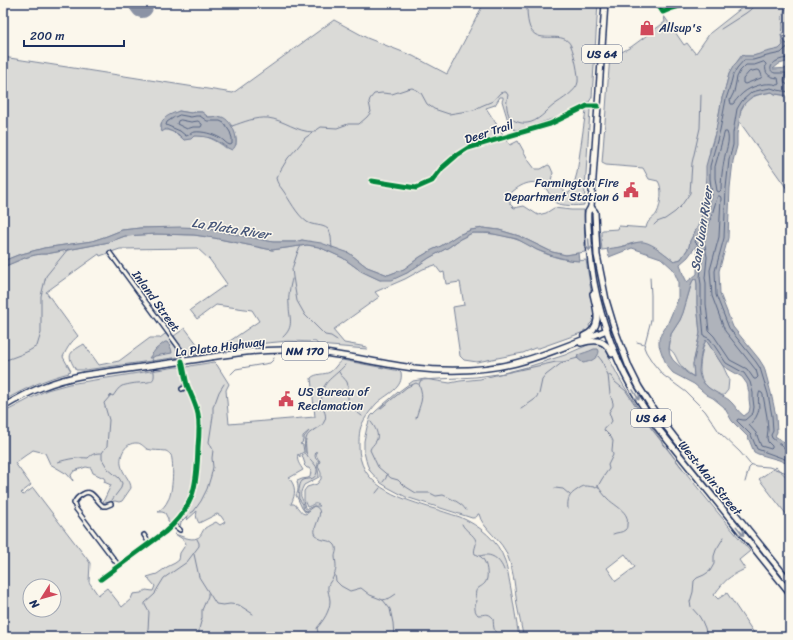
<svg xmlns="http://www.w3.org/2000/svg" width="793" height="640" font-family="Sriracha,sans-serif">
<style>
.green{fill:#dadad7;stroke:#7a849a;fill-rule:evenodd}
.water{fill:#afb3bb;stroke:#747e96;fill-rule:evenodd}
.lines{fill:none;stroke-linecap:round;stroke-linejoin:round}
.shore{stroke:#566483;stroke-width:1}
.stream{stroke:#747e96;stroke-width:1}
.runway{stroke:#8b93a5;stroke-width:22}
.minor-casing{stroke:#1b2f5e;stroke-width:6}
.trunk-casing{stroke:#1b2f5e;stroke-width:8}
.minor{stroke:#fbf7ec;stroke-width:3}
.trunk{stroke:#fbf7ec;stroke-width:5}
.cycleway-casing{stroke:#fbf7ec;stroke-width:8}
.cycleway{stroke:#00873e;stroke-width:5}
.oneway{stroke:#8b93a5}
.labels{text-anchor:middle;stroke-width:3;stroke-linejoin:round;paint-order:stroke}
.shield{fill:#fbf7ec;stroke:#5e6b89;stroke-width:1}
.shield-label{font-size:11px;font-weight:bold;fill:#1b2f5e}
.poi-label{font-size:12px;fill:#1b2f5e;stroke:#fbf7ec;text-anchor:start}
.street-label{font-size:12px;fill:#1b2f5e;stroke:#fbf7ec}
.water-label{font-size:13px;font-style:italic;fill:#47577a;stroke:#fbf7ec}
</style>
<rect width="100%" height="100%" fill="#fbf7ec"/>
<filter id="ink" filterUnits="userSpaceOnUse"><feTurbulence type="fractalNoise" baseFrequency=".025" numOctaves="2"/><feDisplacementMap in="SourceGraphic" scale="8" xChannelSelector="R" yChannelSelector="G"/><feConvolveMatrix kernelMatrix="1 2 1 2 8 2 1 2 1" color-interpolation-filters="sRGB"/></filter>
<g filter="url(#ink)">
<!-- green -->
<g class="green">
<path d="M484 3H598L592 97 589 102 566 114 529 127 515 130 509 124 502 101 503 99V97H500L495 105 486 108 510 145 518 141 529 161 535 169H541L548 165 550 166 553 173 551 180 567 193H569L573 188 574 189 576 185 574 184 577 173 586 110V108L590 110 584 205C577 206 562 206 556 203 551 200 550 194 547 190 537 176 520 184 510 194V204L514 208 524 206 538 215 546 213 554 208 571 210H584L585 252 566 255 552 252 519 236 499 230 483 228 471 230 458 235 441 246 432 250 420 257 404 269 388 275 367 267 349 253 302 240 295 242H273L204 228H140L122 230 107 236 92 241 44 248 18 255 3 261V57L233 93 334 20 367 38 413 56 447 74ZM179 111 191 113 196 112H202L208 117H221C230 126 237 131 236 145L226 148C217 141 206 134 193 136 190 137 187 138 184 140 178 134 170 129 161 130V125L163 120Z"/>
<path d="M748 3H790V42L786 44 782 36 783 45 780 49 753 56H741L729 74 725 89 722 98 716 130 710 149 706 179 708 194 706 203 699 224 690 241 689 247 681 259 674 261C666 255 654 245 645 243 636 241 628 245 620 247 614 249 608 249 602 250L601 240V231L603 230 618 229 619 226 646 228C648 218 653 220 657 213 661 205 663 188 658 181L649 179 643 168 606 165 602 163 610 55H616L631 47 665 22 664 16 684 45 687 43 694 52 696 53 710 33Z"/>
<path d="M772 92 775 94 790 96V193L739 121C739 118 739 114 740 111 744 97 759 94 772 92Z"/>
<path d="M472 233C488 233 500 234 515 239 522 241 529 245 535 249 549 256 571 263 586 260L595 315 592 322 589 325 590 329 587 331 584 330V332L539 348H535L523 353 477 362 464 360 460 356 453 307 464 305 460 282 446 284 444 272 441 273 435 265 423 269 405 279 375 292 379 297 333 330 344 343 367 347V349L318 345 316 342 288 341 225 347 224 345 259 321 252 310 216 305 197 319 190 310 227 284 210 260 197 248 120 249 100 256 99 254 46 292 78 336C71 342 67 348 63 357L71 371 68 372 69 373C45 379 24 389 3 401V267C16 262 32 253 46 254L94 245 109 242 125 236 156 234 194 235 214 238 272 250 307 245 319 247 343 258 361 271 380 280 407 273 429 258 449 247 460 239Z"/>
<path d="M694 279H696L697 284V304L700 333 693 364 694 377C688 373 683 369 679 363 676 358 675 352 669 349L671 334 680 320 683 312 692 282Z"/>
<path d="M185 328 201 349V351L206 353C202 353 196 355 193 355 184 354 178 342 174 336Z"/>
<path d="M165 334H167L177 349 180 357 85 370H76C66 354 69 353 84 344L99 365 119 361 150 338H160Z"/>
<path d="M706 340 723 366 729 379 728 390 724 395C719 396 715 393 710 389 699 380 699 372 701 358 702 352 703 346 706 340Z"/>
<path d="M590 344C595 343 601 344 604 348 608 352 609 357 611 362 615 370 619 378 624 386 661 444 705 498 750 551L739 560 745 569C728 577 725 580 714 595L718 599 727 593 752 630 757 637H524L523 635C521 625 519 615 517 605 515 589 514 572 508 557 503 540 482 529 479 514H478C477 517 476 518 472 518L406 497 389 488 381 483 370 471 367 464 364 452V441L367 427 371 416 376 411 398 392 413 381 425 379 450 383 460 381 480 379 527 367 565 355ZM625 554 635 567 616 581 607 568Z"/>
<path d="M342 360 400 371 401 372C404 389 386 394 376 404 370 411 362 421 360 430 359 435 359 440 359 445 358 485 397 497 428 507 439 510 450 514 460 517 480 526 498 540 505 561 508 570 509 580 511 589 514 605 516 621 519 637H3V413L35 396 47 390 69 384 176 367H179L181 369 184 382 181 387 183 390 186 391C192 396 196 411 197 419 198 427 196 436 196 444 196 460 196 477 190 492 186 504 179 514 170 523L168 522V519L165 513 162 512H158C162 509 166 505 168 500 173 493 174 463 171 455 169 453 168 452 166 451 160 450 153 451 147 449 144 447 141 443 137 443 124 442 118 458 122 468 124 475 131 481 131 488L122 501 119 502 115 501 105 503 103 502 111 485 104 482 105 480 104 478 93 473 91 468 86 467 74 471 71 475 73 481 67 474 50 464 45 453 33 450 15 463 31 485 21 493 23 495 33 488 88 560 90 563 89 582 98 595 107 588 122 607 131 599 133 594 141 593 146 590 153 591 155 586 147 577 157 574 167 567 175 563 179 560 180 553 186 544 184 540 175 534C181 536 191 541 197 538 201 537 202 531 205 528 208 526 212 524 216 522L220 525 225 522 221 516 217 514 199 523C196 518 196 516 197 511L187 520 188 515 181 522 180 527 178 524C179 520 182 518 185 514 188 510 190 505 192 501 200 483 200 463 201 443 202 434 203 425 201 416 199 403 183 377 188 366L189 367 190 366 214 362 217 365 229 384 226 390 229 424 315 417 311 378C316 373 324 375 330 372 335 369 337 363 342 360ZM309 431 304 437 305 451V453L302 455 305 464 304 465 307 468H309L311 471 310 477 308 478 302 479 297 481C298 486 299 491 296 495L302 508 305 512 310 511C302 519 300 508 294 504H291C296 494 296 486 289 478L303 470C300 465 296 461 298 454L300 457V454L304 452 303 445 300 444 302 443 303 440V436ZM316 451C316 456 317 458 320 461L318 466 321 473V479L317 484 307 487 304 491V500L307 507C312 506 315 501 320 506H313L307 509 305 508C303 496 297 498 304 485L319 477C319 472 316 465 319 461L316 459 315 456ZM30 586H54V610H30Z"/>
<polygon points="776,467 790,480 790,519 759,479"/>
</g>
<!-- water -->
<g class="water">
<path d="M781 35 786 44 790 42V61L779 64 773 69 790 68V78L786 80 790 81V96L775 94 772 92 761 94 753 96 745 103 741 110 737 134V146L733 161 730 188 728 238 719 271 720 294 733 327 759 359 764 367 771 393 776 416 777 432 775 436 790 446V465L779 460 758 454 754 452 748 437 732 421 724 407 713 398 707 395 694 384 673 373 667 366 662 354 659 345V340L660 336 667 325 678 299V281L673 269 661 258 632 248 609 257 607 249C611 248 616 248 620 247 628 246 636 241 644 242 654 244 666 255 674 261L681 259 689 247 690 241 699 224 708 194 706 179V166L716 130 722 98 725 89 729 74 734 65 736 63 743 55 744 56H753L766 52 779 49 783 45ZM696 246 698 258 697 265V274L687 282 683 274 680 264 688 257ZM694 279H696L697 284V304L700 333 693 364 694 377 687 373 673 360 670 355 669 349 671 334 680 320 683 313 692 282ZM706 340 723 366 742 377 747 384 749 393V399L750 407 749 412 744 416C738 412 735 405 729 400 718 392 700 388 699 371 699 368 700 364 700 361 701 354 702 347 706 340Z"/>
<path d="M179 111 191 113 196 112H202L208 117C212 117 218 116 222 117 232 120 242 143 232 150 226 148 223 144 217 141 211 137 202 136 194 136L191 139 184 140 178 134 166 129 162 132C158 118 169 115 179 111Z"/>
<path d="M180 227 204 228 273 242H295L302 240 321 243 349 253 367 267 388 275 404 269 420 257 432 250 441 246 458 235 471 230 483 228 499 230 519 236 552 252 566 255 578 253 579 261 569 260 553 256 537 250 517 239 489 233H472L460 239 449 247 429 258 407 273 392 280H380L369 275 361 271 343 258 319 247 307 245 272 250 214 238 194 235 156 234 125 236 109 242 94 245 46 254C32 253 16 262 3 267V261L18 255 44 248 92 241 107 236 122 230 140 228Z"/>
<path d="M165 342H167C169 345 172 348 172 353L155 356 152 358H149L156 349Z"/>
<path d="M594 349H598L599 351C599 358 590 362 583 363L577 358 578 355C583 353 588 352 594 349Z"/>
</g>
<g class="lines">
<!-- shore -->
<g class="shore">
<polyline points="790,47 786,48 781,53 767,56 753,60 744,60 737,68 733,75 729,90 726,99 720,130 710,166 710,179 712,195 703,225 695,242 700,247 702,258 700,278 701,284 701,304 704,336 710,339 726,363 744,373 750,382 753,393 753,399 754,407 753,413 745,420 743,420 738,419 737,420 737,421 751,435 757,449 790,461"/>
<path d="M790 58C786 58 780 59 777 61 772 63 767 71 775 73 779 73 782 73 786 73V75C783 79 783 85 790 85"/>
<path d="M764 62 766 64C764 74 769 77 778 78L779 84 777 85C772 83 769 84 764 84 749 87 742 92 733 104H731L730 100 734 92 737 77 740 71 746 65H754Z"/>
<polygon points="758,70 760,71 762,76 761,78 745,84 743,83 743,79 749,72"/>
<polyline points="790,92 777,90 771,88 760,90 752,92 742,101 737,109 733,133 733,145 729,160 726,188 724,238 715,271 716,295 729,328 756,362 760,368 768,394 772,416 773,431 771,435 772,438 786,449 790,450"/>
<path d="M180 115 191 117 196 116H200L207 121H220L224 123 230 132 232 138V144L230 145C226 144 224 140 220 138 213 134 202 131 195 132 191 132 190 135 186 136L180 131 166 125 167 122 173 118Z"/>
<polygon points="181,120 191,122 198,121 202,124 202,125 201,127 193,127 187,129 177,124 178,121"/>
<path d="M725 132H727C731 141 725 151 724 161 722 171 721 181 721 190L719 192 717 191 715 178V167Z"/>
<polygon points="718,196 720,196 721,198 719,237 710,270 712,296 725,331 756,370 758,377 756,379 754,379 747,369 730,360 714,336 709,331 706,304 706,283 705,278 707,257 705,245 701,239 708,227"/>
<path d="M760 392 762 393 763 395 767 417 768 430 767 438 768 442 772 446V448L771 449 761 446 756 433 749 425C751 422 756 419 757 415 761 408 757 401 759 394Z"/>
</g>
<!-- stream -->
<g class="stream">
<polyline points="721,29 746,13 759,3"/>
<polyline points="782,35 783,27 782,17 788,3"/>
<path d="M232 126C244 122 255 117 268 118 284 120 297 132 313 132"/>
<polyline points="654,225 657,222 665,219 675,212 681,206 690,193 692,163 700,128 701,95"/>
<polyline points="301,246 298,251 292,269 293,277 297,301 305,315 325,335 331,336 337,340"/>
<path d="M332 248C331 242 332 234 328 229 322 224 313 226 307 222 296 214 290 200 282 189 279 185 277 183 276 178L288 158 297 148 305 138 321 127 337 128 348 124H359L367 117 371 112 369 102 370 99 374 94 382 93 392 94 407 89 412 88 417 90 421 93 427 104 434 109 449 114 474 110 481 106 493 101 500 93 504 92H506L508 95C506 103 506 109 510 118 514 121 521 124 527 123 538 122 546 111 554 105 561 100 577 91 578 82 579 75 574 53 571 46 564 29 540 45 531 30 527 23 527 11 527 3"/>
<polyline points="650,277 651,295 651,320 644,347 646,352 653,363 663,375 686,392 705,411 720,433 740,452 750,464 756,466 769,467 790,474"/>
<path d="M283 337C295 326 289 318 289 305 288 296 290 287 292 279"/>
<polyline points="637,342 644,344"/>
<polyline points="152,357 152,358 153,364"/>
<path d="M3 361C15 357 27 353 37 346L41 333V296L46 276 68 249"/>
<path d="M339 372C341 377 345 378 347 382 349 388 348 389 348 395 347 404 355 411 362 416"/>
<polyline points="231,374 236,369 270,363 273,360 274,358"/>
<polyline points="609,375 611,376 615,382 626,391 647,423 682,468"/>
<polyline points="380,409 407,387 416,383 418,384"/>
<polyline points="521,409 534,400 539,394 542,380 546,375 563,362 578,358"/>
<path d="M416 418C420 403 425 399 419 384L421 380 476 377 505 373 556 362H563"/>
<path d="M371 422C375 427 380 435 376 441 374 445 371 446 370 450L378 467 391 478 398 480 403 485 416 493H430L436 496 443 495C450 498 462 503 466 510"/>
<path d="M58 462C68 459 78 457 88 458 92 454 95 453 101 453"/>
<polyline points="383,482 386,478 387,474"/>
<polyline points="745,482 749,468 751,466"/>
<path d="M598 486C601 491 604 495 608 499 615 506 630 512 627 524 627 527 627 528 625 530 622 533 617 532 613 534"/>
<polyline points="555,488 563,489 570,495"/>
<polyline points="376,493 380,488"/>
<path d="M112 500 121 488 122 483 119 478 108 469 102 459V453L107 446 109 420 104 403 111 395 113 396C116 392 118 388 122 386 125 385 134 383 138 383 151 382 157 383 153 367"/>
<path d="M568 509C567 499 569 495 577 490 580 488 582 486 586 486 590 486 594 488 598 486L602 479 606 473 609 469 608 465 613 455 612 450 613 441 611 437 604 430C605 425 610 425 612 421L609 412 613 406V403L610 394 608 375 602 361 598 356"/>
<polyline points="191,513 194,511 201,501 207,489 211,476 213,467 212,458 213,450 209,442 213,416 213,407 215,403 219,392 224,384"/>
<path d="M462 524C465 531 474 534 476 541 477 545 473 550 475 554 476 554 480 556 481 557 486 561 488 571 487 578 485 590 471 584 477 601 474 606 474 611 478 615 485 615 488 612 493 618 494 628 492 632 503 637"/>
<polyline points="194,554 199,577 216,604 223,605 230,604 239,605 253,614"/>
<path d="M480 556C491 552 500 559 504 570"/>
<polyline points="335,575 336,581 341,586 350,591 361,588 370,595 383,600 390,609 393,623 394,637"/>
<polyline points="383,600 390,598 396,594"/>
<polyline points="151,637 148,630 149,612 145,605 145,603 155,594 156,591 164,578 187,562 199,546 199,543 197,539"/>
<polyline points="199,637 199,629 202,618 202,610 208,596 208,593"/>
<path d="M319 637 317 628C323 621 330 611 330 601 330 596 327 591 328 586 329 582 333 579 334 575 337 569 336 564 335 557 335 553 338 550 335 545 330 538 318 543 315 533 313 525 327 510 314 506L307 511 304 510C303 508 303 506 303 504 302 502 300 501 299 499 298 495 299 484 302 481 307 477 315 482 317 472 319 464 306 459 306 451 306 447 305 442 306 439 308 429 321 431 325 420 327 414 323 410 322 405 319 381 332 380 345 365"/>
<polyline points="707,637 705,628 702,621 699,616 691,607 690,602 693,592 694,581 697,578 704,575 710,571 714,564 714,556 716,550 724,537"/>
</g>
<!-- runway -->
<polyline class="runway" points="139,3 142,7"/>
<!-- minor casing -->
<g class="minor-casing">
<g id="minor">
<path d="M657 3 663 12C677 5 686 5 701 3"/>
<polyline points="372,181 416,188 432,181 442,168 457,155 468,148 550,124 587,106 598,106"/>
<polyline points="110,253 183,353 185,361"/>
<polyline points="182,389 188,386"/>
<path d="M111 504 106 506H103C96 501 92 488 83 494 79 496 76 499 74 503L76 509 119 566"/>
<polyline points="173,525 180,530"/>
<polyline points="144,535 149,543"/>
<path d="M101 579 165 532C195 506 197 485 198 447 199 436 200 425 198 414 196 404 191 395 187 385 185 377 184 369 182 361"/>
</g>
</g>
<!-- trunk casing -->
<g class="trunk-casing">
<g id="trunk">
<path d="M605 3 591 207C591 207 588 212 588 212 587 219 589 235 589 243 592 288 605 334 625 375 634 393 645 410 657 427L790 593"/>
<polyline points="591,207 595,212 597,255 606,300 615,330 629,367 639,387 655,412 688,455 790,582"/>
<path d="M584 336C603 328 597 310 593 294"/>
<path d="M581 343C596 339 605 339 612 354"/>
<path d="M3 407C32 390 52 381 85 375 123 370 161 364 199 359 230 354 260 349 292 350 333 351 373 363 414 368 448 372 483 371 516 363 547 355 577 342 607 330"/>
</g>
</g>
<!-- minor -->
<use href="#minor" class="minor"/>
<!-- trunk -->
<use href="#trunk" class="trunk"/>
<!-- cycleway casing -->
<g class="cycleway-casing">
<g id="cycleway">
<path d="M657 3 663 12C677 5 686 5 701 3"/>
<polyline points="372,181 416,188 432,181 442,168 457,155 468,148 550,124 587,106 598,106"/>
<path d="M101 579 165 532C195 506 197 485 198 447 199 436 200 425 198 414 196 404 191 395 187 385 185 377 184 369 182 361"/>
</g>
</g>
<!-- cycleway -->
<use href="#cycleway" class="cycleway"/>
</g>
<!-- one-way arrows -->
<defs><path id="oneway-shaft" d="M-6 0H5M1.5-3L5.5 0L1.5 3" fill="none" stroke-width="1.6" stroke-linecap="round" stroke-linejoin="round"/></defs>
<g class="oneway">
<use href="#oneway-shaft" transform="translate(589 245) rotate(86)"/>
<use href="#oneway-shaft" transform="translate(636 395) rotate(59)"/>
<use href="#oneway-shaft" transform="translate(740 531) rotate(51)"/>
</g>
</g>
<!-- icons -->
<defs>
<g id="shop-bare" transform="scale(1.2)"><path d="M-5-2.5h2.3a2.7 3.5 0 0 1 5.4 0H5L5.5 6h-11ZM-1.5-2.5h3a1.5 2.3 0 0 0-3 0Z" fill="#d1495b" stroke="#fbf7ec" stroke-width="2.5" paint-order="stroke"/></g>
<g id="civic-bare" transform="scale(1.2)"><path d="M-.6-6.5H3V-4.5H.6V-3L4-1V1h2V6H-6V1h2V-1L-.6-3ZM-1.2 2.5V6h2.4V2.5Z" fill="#d1495b" stroke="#fbf7ec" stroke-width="2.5" paint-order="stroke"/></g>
</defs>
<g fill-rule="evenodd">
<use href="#shop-bare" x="647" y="28"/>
<use href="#civic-bare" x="631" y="190"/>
<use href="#civic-bare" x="286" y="399"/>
</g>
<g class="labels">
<!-- shield labels -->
<g class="shield">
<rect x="582" y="45" width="40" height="18" rx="3"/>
<rect x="282" y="342" width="46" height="18" rx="3"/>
<rect x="631" y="409" width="40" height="18" rx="3"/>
</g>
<g class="shield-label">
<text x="602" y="58">US 64</text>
<text x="305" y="355">NM 170</text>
<text x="651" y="422">US 64</text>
</g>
<!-- poi labels -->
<g class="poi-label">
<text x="659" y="32">Allsup's</text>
<text x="619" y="187" text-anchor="end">Farmington Fire<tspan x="619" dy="14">Department Station 6</tspan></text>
<text x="298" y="396">US Bureau of<tspan x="298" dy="14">Reclamation</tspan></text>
</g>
<!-- street labels -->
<g class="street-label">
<text transform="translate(489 132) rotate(-18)" y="4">Deer Trail</text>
<text transform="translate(156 301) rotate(54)" y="4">Inland Street</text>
<text transform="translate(220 347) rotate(-7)" y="4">La Plata Highway</text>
<text transform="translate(710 478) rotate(51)" y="4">West Main Street</text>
</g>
<!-- water labels -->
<g class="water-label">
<text transform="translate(231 228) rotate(9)" y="5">La Plata River</text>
<text transform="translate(701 229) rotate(-81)" y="5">San Juan River</text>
</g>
</g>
<!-- margin -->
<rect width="793" height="640" fill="none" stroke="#fbf7ec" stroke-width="16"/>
<rect x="8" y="8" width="777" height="624" fill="none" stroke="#1b2f5e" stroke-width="1.5" filter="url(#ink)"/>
<!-- north arrow -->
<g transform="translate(42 598) rotate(233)"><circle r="19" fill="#fbf7ec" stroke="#a1a7b3"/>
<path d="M0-3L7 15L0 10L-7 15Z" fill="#d1495b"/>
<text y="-6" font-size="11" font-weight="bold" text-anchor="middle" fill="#1b2f5e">N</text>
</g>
<!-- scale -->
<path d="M24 40v6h100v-6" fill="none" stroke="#1b2f5e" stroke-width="2"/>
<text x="30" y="40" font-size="12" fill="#1b2f5e" stroke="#fbf7ec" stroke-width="3" paint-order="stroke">200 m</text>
</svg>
